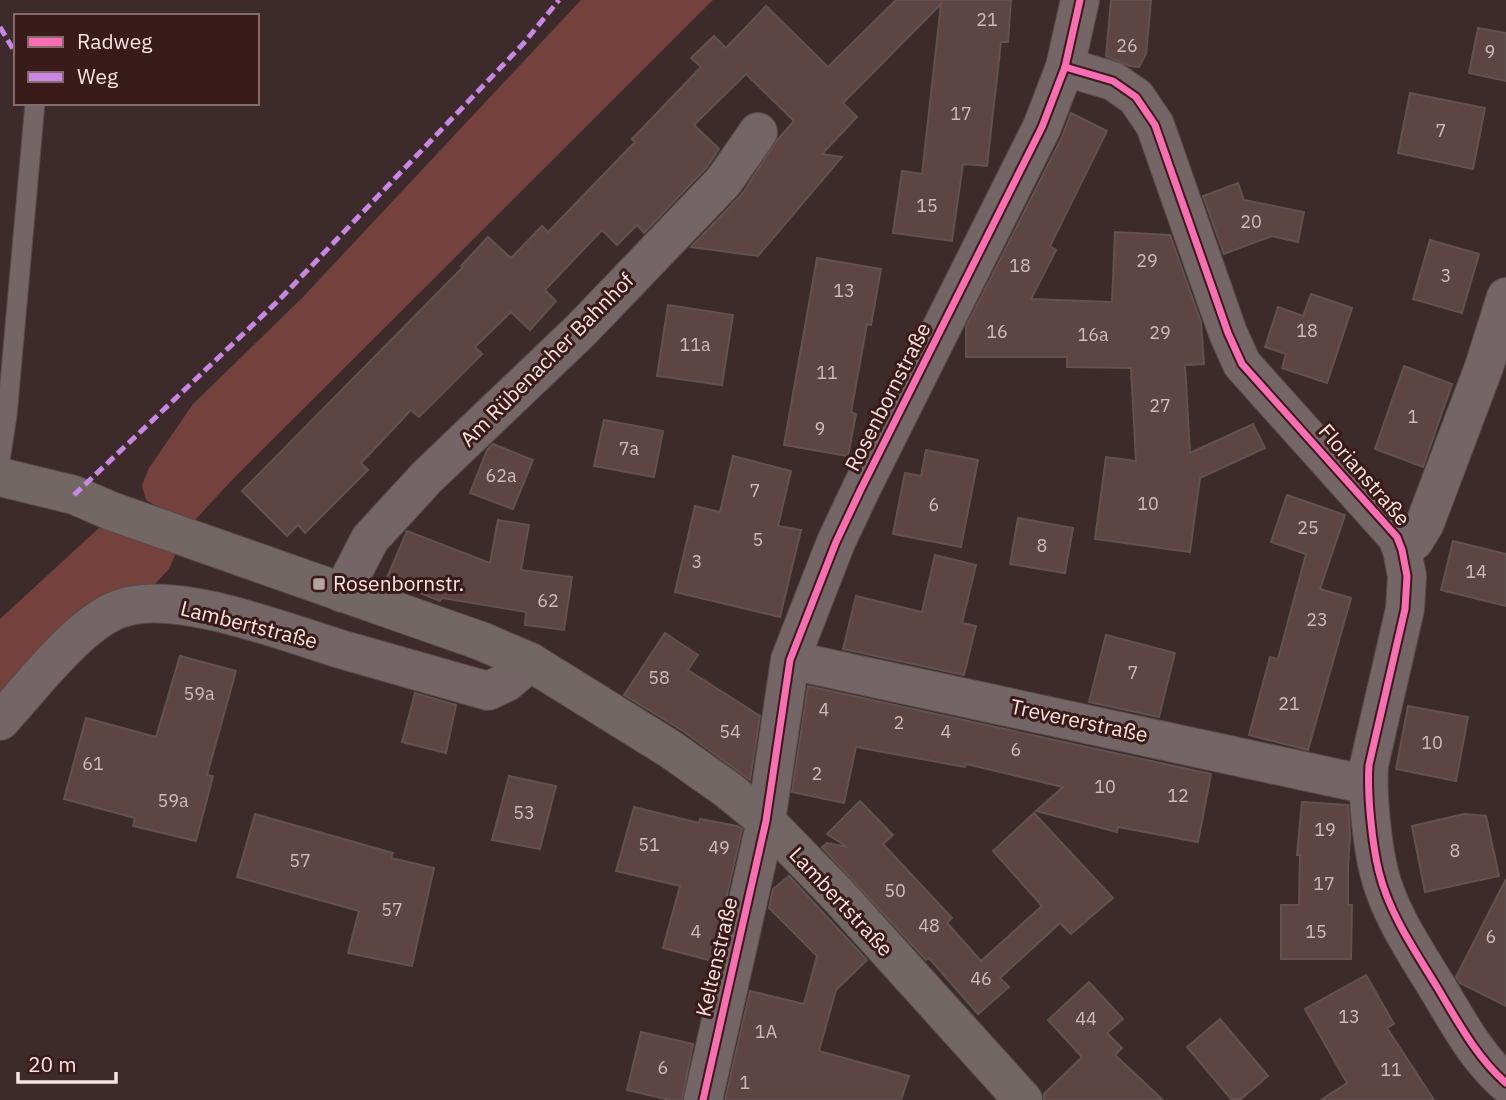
<svg xmlns="http://www.w3.org/2000/svg" width="1506" height="1100" font-family="'IBM Plex Sans',sans-serif">
<style>
.green{fill:#75413d}
.building{fill:#5d4544;stroke:#615251;stroke-width:2}
.lines{fill:none;stroke-linecap:round;stroke-linejoin:round}
.service-casing{stroke:#594a49;stroke-width:21}
.minor-casing{stroke:#594a49;stroke-width:40}
.secondary-casing{stroke:#594a49;stroke-width:40}
.service{stroke:#746666;stroke-width:19}
.minor{stroke:#746666;stroke-width:38}
.secondary{stroke:#726765;stroke-width:38}
.quiet{stroke:#c787e3;stroke-width:5;stroke-dasharray:10 5;stroke-linecap:butt}
.cycleway-casing{stroke:#391b19;stroke-width:11}
.cycleway{stroke:#f96db3;stroke-width:7}
.poi-dot{fill:#b6a3a1;stroke:#391b19;stroke-width:2.5}
.labels{text-anchor:middle;stroke-width:6;stroke-linejoin:round;paint-order:stroke}
.number-label{font-size:18px;fill:#d1bcba}
.street-label{font-size:21px;fill:#f8e3e1;stroke:#391b19}
.poi-label{font-size:21px;fill:#f8e3e1;stroke:#391b19;text-anchor:start}
</style>
<rect width="100%" height="100%" fill="#3c2b2a"/>
<!-- green -->
<g class="green">
<polygon points="581,0 713,0 232,480 195,520 158,507 146,500 142,485 149,468 193,404 303,297"/>
<polygon points="100,527 177,551 169,569 151,588 0,701 0,619"/>
</g>
<!-- building -->
<g class="building">
<polygon points="896,0 1011,0 1008,42 1001,42 987,166 963,164 952,241 893,233 902,171 922,174 941,4 843,103 857,117 822,154 842,157 758,256 691,247 742,194 777,140 794,121 746,74 694,125 719,149 707,167 644,233 637,225 617,245 602,230 545,290 556,301 530,330 511,312 475,347 482,354 419,417 411,410 361,463 368,470 305,533 298,525 287,536 242,491 463,267 461,266 488,237 511,258 542,226 548,232 635,142 632,139 701,67 691,58 714,36 726,48 766,6 828,67"/>
<polygon points="1111,0 1151,0 1146,54 1139,67 1130,66 1106,56"/>
<polygon points="1478,28 1506,33 1506,81 1469,73"/>
<polygon points="1410,93 1485,108 1473,169 1398,153"/>
<polygon points="1071,113 1107,131 1050,246 1056,250 1031,299 1112,302 1115,232 1170,235 1201,322 1204,364 1185,365 1190,453 1253,424 1265,448 1200,478 1190,552 1095,539 1106,457 1136,461 1131,368 1067,367 1067,357 966,357 966,327 1062,137"/>
<polygon points="1238,183 1244,200 1304,212 1298,242 1272,236 1224,254 1203,196"/>
<polygon points="1430,240 1479,254 1462,313 1413,299"/>
<polygon points="817,258 881,269 871,325 867,324 851,412 856,414 848,456 784,445"/>
<polygon points="1311,294 1352,308 1327,383 1282,368 1286,354 1265,347 1278,307 1303,316"/>
<polygon points="668,305 733,315 722,385 657,376"/>
<polygon points="1404,366 1452,384 1423,467 1375,449"/>
<polygon points="604,420 663,431 654,477 594,466"/>
<polygon points="493,444 533,460 513,509 470,493 487,450"/>
<polygon points="926,450 978,460 961,547 893,534 905,473 921,476"/>
<polygon points="733,456 791,471 778,526 801,530 780,617 675,592 695,506 720,512"/>
<polygon points="1287,495 1345,515 1320,589 1351,598 1308,750 1249,735 1270,657 1278,659 1306,554 1271,542"/>
<polygon points="1018,518 1073,528 1065,573 1010,564"/>
<polygon points="498,520 529,525 521,570 572,577 564,630 525,625 526,612 442,598 440,601 386,580 407,531 490,563"/>
<polygon points="1453,541 1506,554 1506,606 1441,590"/>
<polygon points="935,555 976,565 962,623 976,626 964,675 843,649 856,596 922,612"/>
<polygon points="665,633 698,655 688,670 760,716 750,780 683,731 624,695"/>
<polygon points="1106,635 1175,653 1159,717 1089,702"/>
<polygon points="180,656 236,671 207,775 213,776 196,841 133,826 135,818 64,799 86,718 156,737"/>
<polygon points="808,686 1211,774 1198,842 1118,827 1117,832 1036,811 1063,787 966,764 965,767 856,747 844,803 792,792"/>
<polygon points="415,693 456,705 446,753 402,742"/>
<polygon points="1408,706 1468,717 1456,781 1396,769"/>
<polygon points="509,776 556,786 540,849 492,840"/>
<polygon points="860,801 893,835 883,844 952,918 947,923 981,961 1042,906 993,851 1034,813 1113,898 1071,934 1060,923 1000,978 1009,987 978,1014 929,958 926,960 822,847 827,843 847,847 827,834"/>
<polygon points="1302,802 1348,805 1350,835 1348,868 1348,905 1352,905 1351,959 1281,959 1281,905 1299,905 1300,855 1297,855"/>
<polygon points="634,807 699,823 700,819 737,826 742,829 712,961 663,948 680,886 616,871"/>
<polygon points="255,814 393,853 391,858 434,868 412,966 348,953 359,911 237,877"/>
<polygon points="1464,814 1486,816 1499,876 1425,892 1412,826"/>
<polygon points="789,876 867,960 836,990 819,1051 909,1076 901,1100 725,1100 750,991 804,1004 817,956 769,908 773,889"/>
<polygon points="1506,879 1506,1006 1460,983 1456,977"/>
<polygon points="1366,975 1394,1024 1387,1028 1434,1100 1321,1100 1347,1083 1305,1009"/>
<polygon points="1089,982 1123,1019 1107,1033 1122,1048 1115,1055 1163,1100 1044,1100 1044,1094 1082,1057 1048,1020"/>
<polygon points="1220,1019 1268,1076 1241,1099 1231,1099 1187,1047"/>
<polygon points="641,1032 693,1044 682,1100 670,1100 627,1090"/>
</g>
<g class="lines">
<!-- service casing -->
<g class="service-casing">
<polyline id="service" points="0,460 7,416 35,103"/>
</g>
<!-- minor casing -->
<g class="minor-casing">
<g id="minor">
<path d="M1065 67 1113 81 1136 97 1155 125 1228 333 1242 364 1397 537 1402 550 1407 576 1405 609 1369 765C1367 793 1372 844 1379 872 1389 913 1415 951 1437 987 1457 1020 1476 1057 1506 1083"/>
<polyline points="1402,550 1414,541 1425,523 1484,367 1506,297"/>
<polyline points="342,593 370,539 427,477 582,329 724,181 758,132"/>
<polyline points="790,660 1368,785"/>
<path d="M0 721C30 689 78 624 119 609 173 588 285 632 340 649 390 663 439 677 488 691L507 682 530 662"/>
<polyline points="703,1100 766,821 790,660 836,542 861,489 1042,127 1065,67 1080,0"/>
</g>
</g>
<!-- secondary casing -->
<g class="secondary-casing">
<polyline id="secondary" points="0,477 74,495 111,511 481,641 530,662 670,749 728,790 766,821 837,894 1023,1100"/>
</g>
<!-- service -->
<use href="#service" class="service"/>
<!-- minor -->
<use href="#minor" class="minor"/>
<!-- secondary -->
<use href="#secondary" class="secondary"/>
<!-- quiet -->
<g class="quiet">
<polyline points="0,27 16,54"/>
<polyline points="74,495 280,299 523,44 559,0"/>
</g>
<!-- cycleway casing -->
<g class="cycleway-casing">
<g id="cycleway">
<path d="M1065 67 1113 81 1136 97 1155 125 1228 333 1242 364 1397 537 1402 550 1407 576 1405 609 1369 765C1367 793 1372 844 1379 872 1389 913 1415 951 1437 987 1457 1020 1476 1057 1506 1083"/>
<polyline points="703,1100 766,821 790,660 836,542 861,489 1042,127 1065,67 1080,0"/>
</g>
</g>
<!-- cycleway -->
<use href="#cycleway" class="cycleway"/>
</g>
<!-- markers -->
<rect class="poi-dot" x="312" y="577" width="14" height="14" rx="3.5"/>
<g class="labels">
<!-- number labels -->
<g class="number-label">
<text x="987" y="26">21</text>
<text x="1127" y="52">26</text>
<text x="1490" y="58">9</text>
<text x="961" y="120">17</text>
<text x="1441" y="137">7</text>
<text x="927" y="212">15</text>
<text x="1251" y="228">20</text>
<text x="1147" y="267">29</text>
<text x="1020" y="272">18</text>
<text x="1446" y="282">3</text>
<text x="844" y="297">13</text>
<text x="1307" y="337">18</text>
<text x="997" y="338">16</text>
<text x="1160" y="339">29</text>
<text x="1093" y="341">16a</text>
<text x="695" y="351">11a</text>
<text x="827" y="379">11</text>
<text x="1160" y="412">27</text>
<text x="1413" y="423">1</text>
<text x="820" y="435">9</text>
<text x="629" y="455">7a</text>
<text x="501" y="482">62a</text>
<text x="755" y="497">7</text>
<text x="1148" y="510">10</text>
<text x="934" y="511">6</text>
<text x="1308" y="534">25</text>
<text x="758" y="546">5</text>
<text x="1042" y="552">8</text>
<text x="697" y="568">3</text>
<text x="1476" y="578">14</text>
<text x="548" y="607">62</text>
<text x="1317" y="626">23</text>
<text x="1133" y="679">7</text>
<text x="659" y="684">58</text>
<text x="199" y="700">59a</text>
<text x="1289" y="710">21</text>
<text x="824" y="716">4</text>
<text x="899" y="729">2</text>
<text x="730" y="738">54</text>
<text x="946" y="738">4</text>
<text x="1432" y="749">10</text>
<text x="1016" y="756">6</text>
<text x="93" y="770">61</text>
<text x="817" y="780">2</text>
<text x="1105" y="793">10</text>
<text x="1178" y="802">12</text>
<text x="173" y="807">59a</text>
<text x="524" y="819">53</text>
<text x="1325" y="836">19</text>
<text x="649" y="851">51</text>
<text x="719" y="854">49</text>
<text x="1455" y="857">8</text>
<text x="300" y="867">57</text>
<text x="1324" y="890">17</text>
<text x="895" y="897">50</text>
<text x="392" y="916">57</text>
<text x="929" y="932">48</text>
<text x="696" y="938">4</text>
<text x="1316" y="938">15</text>
<text x="1491" y="943">6</text>
<text x="981" y="985">46</text>
<text x="1349" y="1023">13</text>
<text x="1086" y="1025">44</text>
<text x="766" y="1038">1A</text>
<text x="663" y="1074">6</text>
<text x="1391" y="1076">11</text>
<text x="745" y="1089">1</text>
</g>
<!-- street labels -->
<g class="street-label">
<text transform="translate(547 360) rotate(-45)" y="7">Am Rübenacher Bahnhof</text>
<text transform="translate(888 397) rotate(-63)" y="7">Rosenbornstraße</text>
<text transform="translate(1364 475) rotate(49)" y="7">Florianstraße</text>
<text transform="translate(249 625) rotate(14)" y="7">Lambertstraße</text>
<text transform="translate(1079 721) rotate(12)" y="7">Trevererstraße</text>
<text transform="translate(841 902) rotate(47)" y="7">Lambertstraße</text>
<text transform="translate(717 957) rotate(-77)" y="7">Keltenstraße</text>
</g>
<!-- poi labels -->
<g class="poi-label">
<text x="333" y="591">Rosenbornstr.</text>
</g>
</g>
<!-- legend -->
<rect x="14" y="14" width="245" height="91" fill="#391b19" stroke="#856b69" stroke-width="2"/>
<rect x="28" y="37" width="35" height="10" fill="#f96db3" stroke="#856b69" stroke-width="2"/>
<text x="77" y="49" font-size="21" fill="#f8e3e1">Radweg</text>
<rect x="28" y="72" width="35" height="10" fill="#c787e3" stroke="#856b69" stroke-width="2"/>
<text x="77" y="84" font-size="21" fill="#f8e3e1">Weg</text>
<!-- scale -->
<path d="M18 1072v10h98v-10" fill="none" stroke="#f8e3e1" stroke-width="3.5"/>
<text x="28" y="1072" font-size="21" fill="#f8e3e1" stroke="#391b19" stroke-width="5" paint-order="stroke">20 m</text>
</svg>
